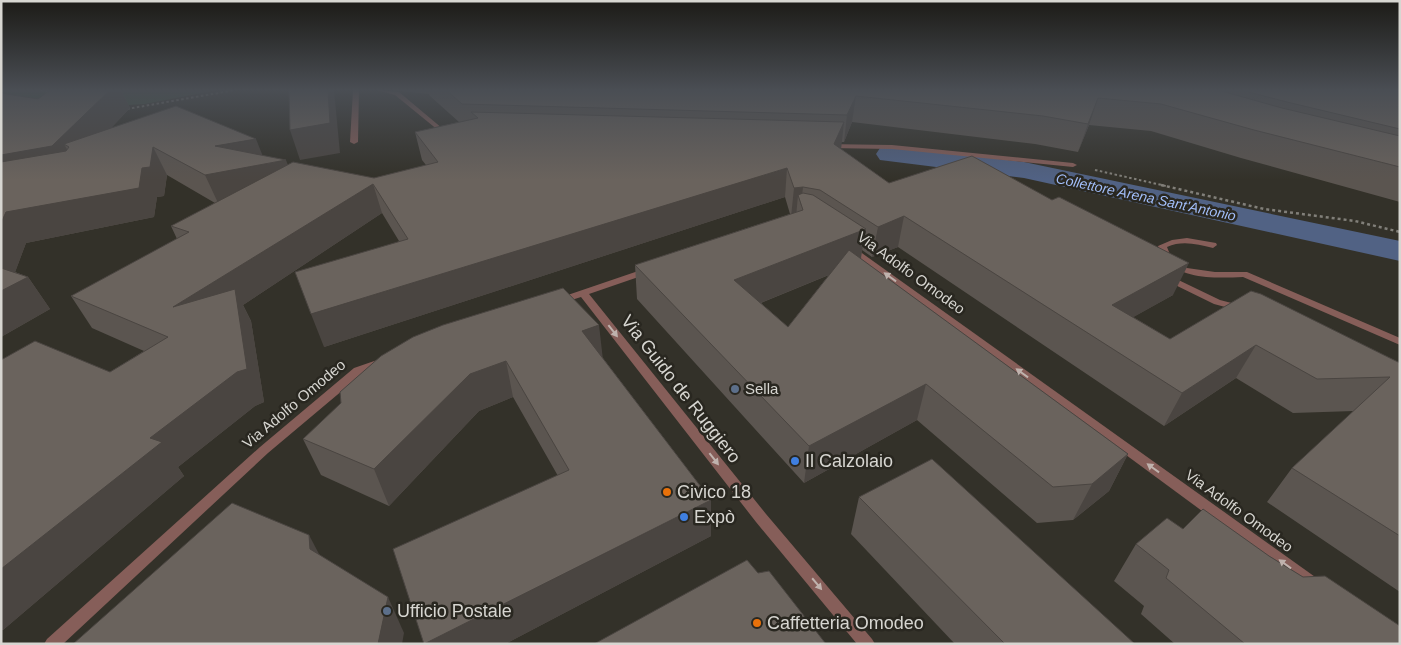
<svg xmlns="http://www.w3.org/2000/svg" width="1401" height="645" font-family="Helvetica,sans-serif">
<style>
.green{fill:#3b543e}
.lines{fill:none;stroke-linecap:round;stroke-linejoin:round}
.canal{fill:#516284;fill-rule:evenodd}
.path-far1{stroke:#817f79;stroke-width:2;stroke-dasharray:2.5 2.5;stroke-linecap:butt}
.path{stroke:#817f79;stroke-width:2.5;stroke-dasharray:3 3;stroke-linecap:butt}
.service{fill:#865e59;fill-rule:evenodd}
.minor{fill:#865e59;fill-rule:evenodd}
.tertiary{fill:#865e59;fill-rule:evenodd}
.wall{fill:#5b5550;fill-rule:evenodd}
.shaded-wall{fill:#4a4541}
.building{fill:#6a635d;stroke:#4a4541}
.oneway{fill:#bfb2ad}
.service-dot{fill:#5c6f8a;stroke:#292720;stroke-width:2}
.shop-dot{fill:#3f7fe0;stroke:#292720;stroke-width:2}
.food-dot{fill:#e8710a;stroke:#292720;stroke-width:2}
.labels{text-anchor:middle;stroke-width:5;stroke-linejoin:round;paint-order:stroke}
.far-water-label{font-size:14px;font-style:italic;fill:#a1bdf8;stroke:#292720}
.street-label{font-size:15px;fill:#d7d6d1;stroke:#292720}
.poi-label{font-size:15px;fill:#d7d6d1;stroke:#292720;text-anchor:start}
.near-street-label{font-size:18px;fill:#d7d6d1;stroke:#292720}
.near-poi-label{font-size:18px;fill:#d7d6d1;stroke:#292720;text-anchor:start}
</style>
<rect width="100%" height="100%" fill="#333129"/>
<!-- green -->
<polygon class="green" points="1,90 217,90 145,104 61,109 1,92"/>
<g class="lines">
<!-- canal -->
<polygon class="canal" points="890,146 1024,162 1400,241 1400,261 1024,178 880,160 876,154 880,148"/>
<!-- path-far1 -->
<g class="path-far1">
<polyline points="41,90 50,93"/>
<polyline points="127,109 235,90"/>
<polyline points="1095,170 1166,186"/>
</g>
<!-- path -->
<polyline class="path" points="1161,185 1264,209 1355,221 1400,232"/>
<!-- service -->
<path class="service" d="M1187 238 1216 243 1217 245 1213 248C1197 244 1182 240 1167 247L1171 257 1187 268 1215 272H1247L1400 338V345L1243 277C1217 278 1184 280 1164 260 1161 257 1159 250 1158 246L1172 240Z"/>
<!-- minor -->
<g class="minor">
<polygon points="353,90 359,90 358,142 354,144 350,142"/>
<polygon points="377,90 399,92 449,134 444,135 395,95"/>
<polygon points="825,144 892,145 1073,163 1077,165 1073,167 892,149 828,148 824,146"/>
<polygon points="1168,275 1220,300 1243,306 1245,308 1240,311 1214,304 1165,280 1163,278 1165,276"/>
</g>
<!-- tertiary -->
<g class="tertiary">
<polygon points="852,246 1318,579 1320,584 1318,589 1313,590 1308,589 849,251 848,249 849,247"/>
<polygon points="647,268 652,271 650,273 589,294 766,514 872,639 875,644 857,644 756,522 581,297 559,304 554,301 556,299"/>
<polygon points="380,359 385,363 384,366 362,374 268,453 63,644 44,644 47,639 260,447 354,368"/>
</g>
</g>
<!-- wall -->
<g class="wall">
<path d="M50 90H121L130 108 111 128 263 156 288 165 374 178 426 165 422 160 415 132 459 122 430 96 429 94 393 90H1400V202L1241 158 1151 131 1089 125 1078 152 1035 144 852 122 844 142H841V149L889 183 1173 295 1133 317 1170 339 1251 291 1400 363V592L1267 502 1292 468 1354 411 1293 413 1236 378 1164 426 898 247 872 257 862 250 861 259 1128 454 1109 491 1073 520 1037 523 917 420 804 483 637 299 635 265 790 214 785 197 324 347 399 241 382 213 243 305 251 321 264 402 255 406 178 467 184 476 3 630 1 629V360L110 372 144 351 92 328 71 296 177 239 171 226 215 203 167 175 164 196 157 197 154 217 26 243 15 272 28 277 50 309 1 337 38 99ZM829 275 788 327 761 303Z"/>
<polygon points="443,325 602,357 711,500 711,536 505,644 424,644 558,476 513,397 479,411 389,506 321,475 303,439"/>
<polygon points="859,497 1135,644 955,644 851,534"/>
<polygon points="1183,529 1269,556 1303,577 1400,644 1175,644 1141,614 1144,606 1114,581 1136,544"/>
</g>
<!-- shaded-wall -->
<g class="shaded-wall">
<polygon points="110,90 121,90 130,108 78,163 69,147 64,144 76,165 1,187 1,155"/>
<polygon points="328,90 334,90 340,153 300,160 290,130"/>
<polygon points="856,96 852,122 844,142 847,115"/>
<polygon points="1098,98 1089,125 1078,152 1088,124"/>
<polygon points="844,122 841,150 834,144"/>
<polygon points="256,139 266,164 286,160 297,189 219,205 205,175 215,146"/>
<polygon points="153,147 167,175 164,196 157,197 154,217 26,243 10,286 28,277 50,309 1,337 1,223 6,212 142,168"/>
<polygon points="787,168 785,197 324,347 311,314"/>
<polygon points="373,184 382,213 243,305 251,321 264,402 255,406 178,467 184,476 3,630 1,629 1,569 150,438 173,307"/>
<polygon points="803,187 801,205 798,195 796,217 791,217 794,188"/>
<polygon points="904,216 898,247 872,257 878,227"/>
<polygon points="866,229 860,262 733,314 734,280"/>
<polygon points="1189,263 1173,295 1098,337 1112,305"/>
<polygon points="599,325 603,360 582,331"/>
<polygon points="1256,345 1236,378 1164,426 1182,393"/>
<polygon points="506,361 513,397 479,411 389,506 374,469 470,374"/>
<polygon points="926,384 917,420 804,483 809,446"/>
<polygon points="1128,454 1109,491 1073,520 1092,484"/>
<polygon points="711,500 711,536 505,644 424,644"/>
<polygon points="309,535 328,571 310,549"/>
<polygon points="388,597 404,633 402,644 378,644"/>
</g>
<!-- building -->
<g class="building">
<polygon points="50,90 110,90 52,146 1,155 1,93 38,99"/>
<polygon points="289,90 328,90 330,123 290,130"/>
<polygon points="446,90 1218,90 1282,108 1400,136 1400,167 1254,130 1161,104 1098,98 1088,124 1043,116 856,96 847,115 462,104"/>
<polygon points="1241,90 1400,90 1400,129 1287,102"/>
<polygon points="176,106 256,139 215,146 286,160 205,175 153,147 150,167 142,168 139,188 6,212 1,223 1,162 66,151 69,147 64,144"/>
<polygon points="471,112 844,122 834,144 889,183 972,156 1052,200 1059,197 1189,263 1112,305 1170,339 1251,291 1261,294 1400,363 1400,536 1292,468 1390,377 1317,379 1256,345 1182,393 904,216 878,227 820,190 803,187 794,188 787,168 311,314 295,272 408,239 373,184 173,307 235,289 247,369 237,372 150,438 162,442 1,569 1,360 35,341 110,372 168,337 71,296 189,232 171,226 293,162 374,178 438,162 415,132 478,118"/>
<polygon points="803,193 813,195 866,229 734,280 788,327 849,250 1128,454 1092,484 1053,487 926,384 809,446 635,265 803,210 798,195"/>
<polygon points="1,268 28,277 1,291"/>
<polygon points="563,288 599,325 582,331 711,500 424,644 393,549 569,470 506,361 470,374 374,469 303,439 341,403 340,392 381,356 413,337 443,325"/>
<polygon points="932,459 1135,644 1005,644 859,497"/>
<polygon points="232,503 309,535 310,549 388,597 378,644 73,644"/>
<polygon points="1203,509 1269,556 1303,577 1325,576 1400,626 1400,644 1245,644 1166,578 1169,570 1136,544 1167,518 1183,529"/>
<polygon points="747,560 758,573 769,571 826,644 594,644"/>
</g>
<!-- one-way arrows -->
<defs><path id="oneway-solid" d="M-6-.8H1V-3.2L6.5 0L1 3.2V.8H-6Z" transform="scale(1.25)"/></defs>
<g class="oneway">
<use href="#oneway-solid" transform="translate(890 277) rotate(-144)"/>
<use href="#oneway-solid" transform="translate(613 331) rotate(52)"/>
<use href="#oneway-solid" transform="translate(1022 373) rotate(-144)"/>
<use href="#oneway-solid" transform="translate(714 459) rotate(52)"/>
<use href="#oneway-solid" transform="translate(1153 468) rotate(-144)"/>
<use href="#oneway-solid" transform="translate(1285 564) rotate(-144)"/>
<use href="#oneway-solid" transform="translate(817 584) rotate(50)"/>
</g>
<!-- sky -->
<linearGradient id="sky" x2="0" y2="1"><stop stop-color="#1c1b17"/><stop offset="0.5" stop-color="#4a4e54"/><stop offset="1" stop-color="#4a4e54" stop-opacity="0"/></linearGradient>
<rect width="1401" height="180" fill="url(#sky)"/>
<!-- markers -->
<g class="service-dot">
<circle cx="735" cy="389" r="5"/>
<circle cx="387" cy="611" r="5"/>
</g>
<g class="shop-dot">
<circle cx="795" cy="461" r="5"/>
<circle cx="684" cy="517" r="5"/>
</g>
<g class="food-dot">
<circle cx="667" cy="492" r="5"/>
<circle cx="757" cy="623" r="5"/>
</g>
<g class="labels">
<!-- far-water labels -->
<g class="far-water-label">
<text transform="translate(1146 197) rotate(12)" y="5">Collettore Arena Sant'Antonio</text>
</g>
<!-- street labels -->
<g class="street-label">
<text transform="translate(911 273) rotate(36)" y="5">Via Adolfo Omodeo</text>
<text transform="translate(294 404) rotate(-40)" y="5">Via Adolfo Omodeo</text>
<text transform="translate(1239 511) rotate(36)" y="5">Via Adolfo Omodeo</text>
</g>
<!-- poi labels -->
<g class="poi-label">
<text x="745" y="394">Sella</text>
</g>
<!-- near-street labels -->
<g class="near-street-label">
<text transform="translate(681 389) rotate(52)" y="6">Via Guido de Ruggiero</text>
</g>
<!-- near-poi labels -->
<g class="near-poi-label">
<text x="805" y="467">Il Calzolaio</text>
<text x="677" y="498">Civico 18</text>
<text x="694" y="523">Expò</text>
<text x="397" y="617">Ufficio Postale</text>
<text x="767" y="629">Caffetteria Omodeo</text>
</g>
</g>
<!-- border -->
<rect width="1401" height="645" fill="none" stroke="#d7d6d1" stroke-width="5"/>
</svg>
